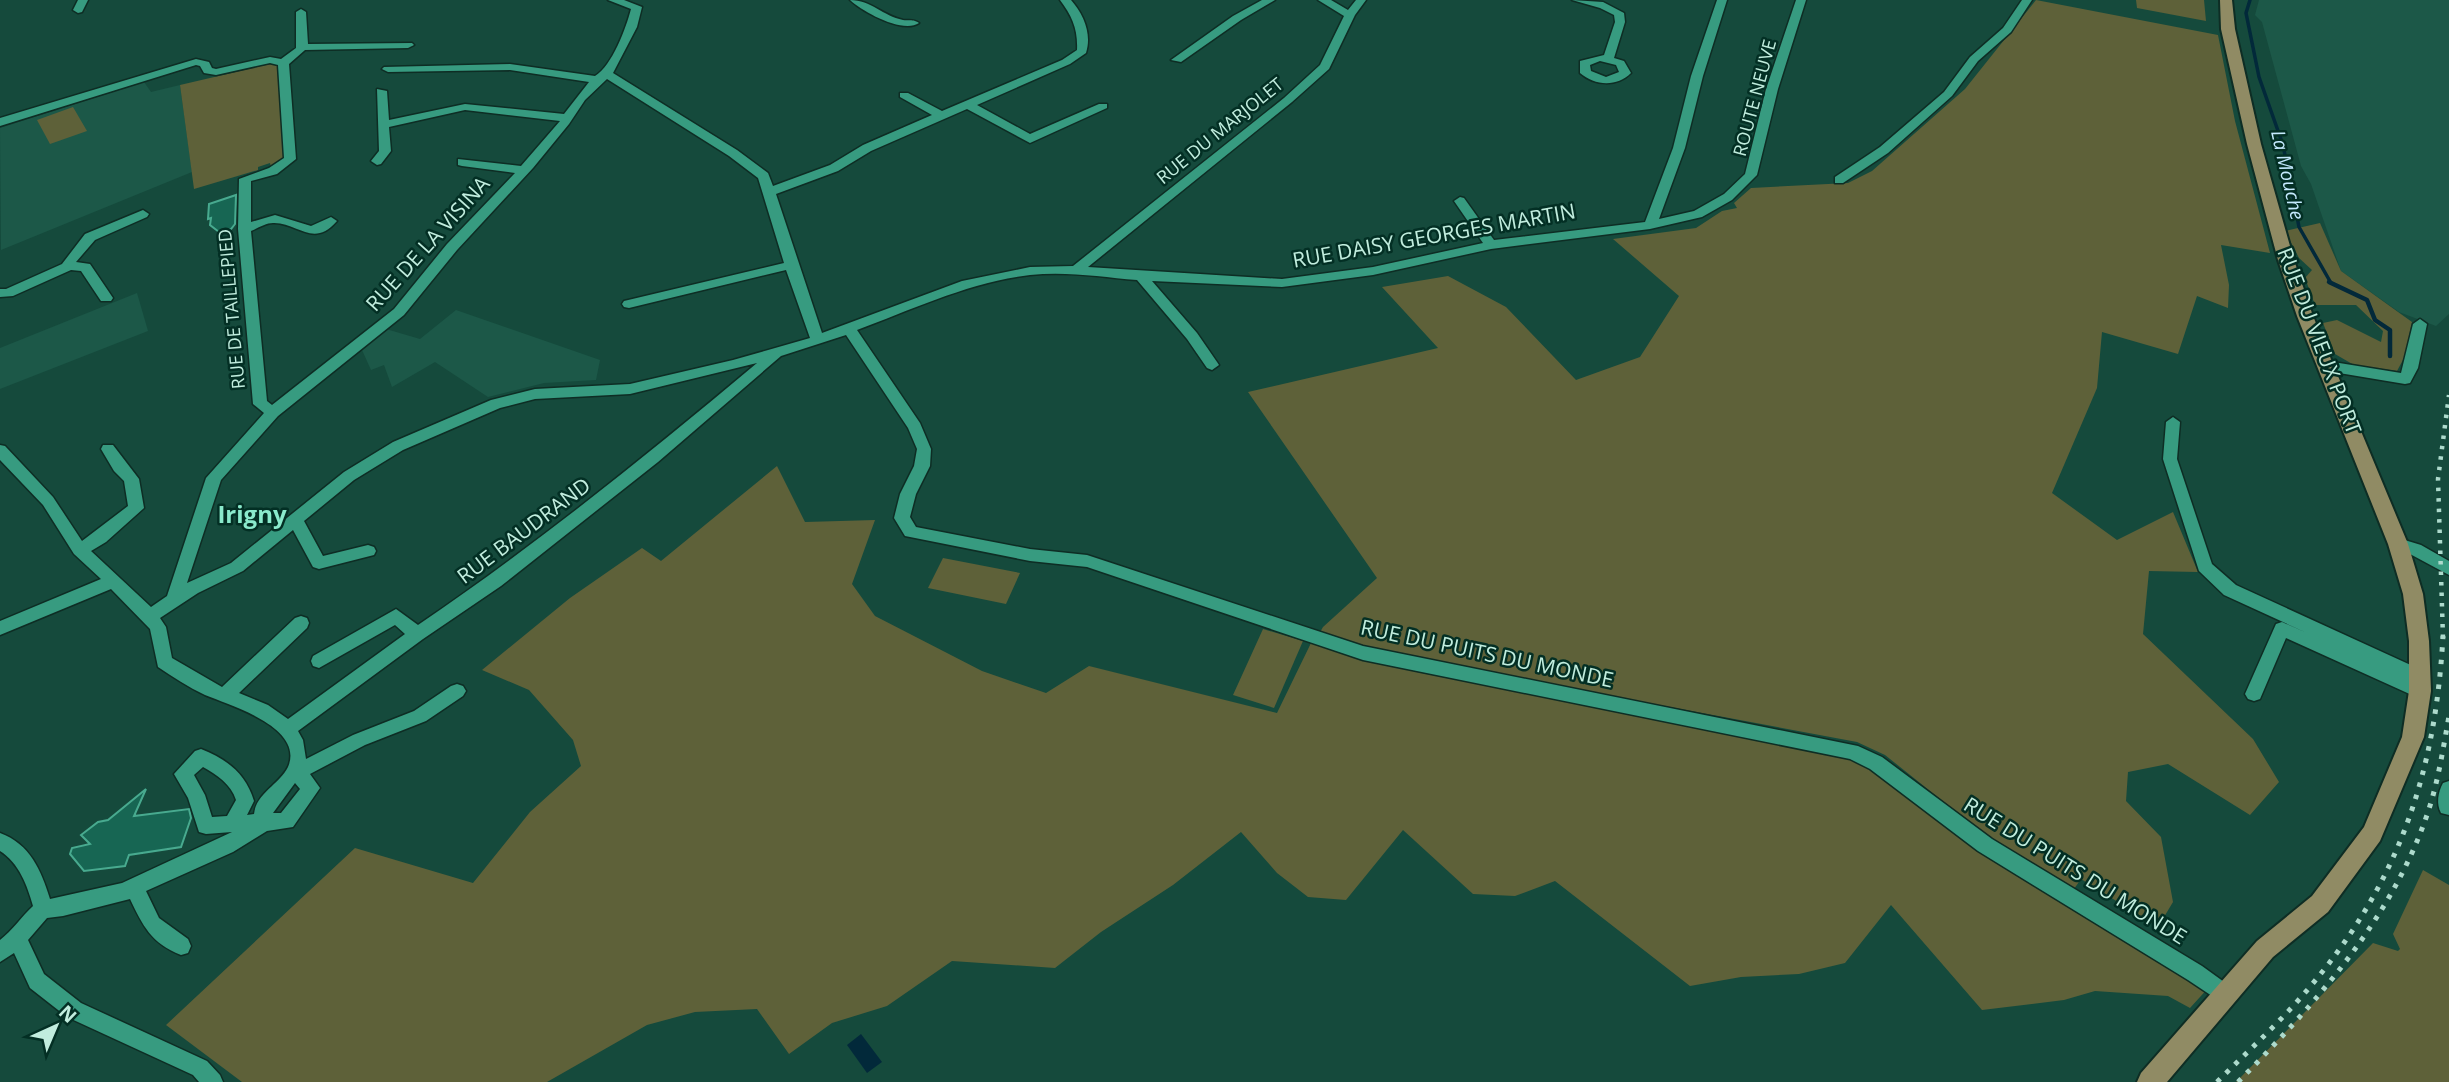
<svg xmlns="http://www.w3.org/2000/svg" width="2449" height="1082" font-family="'Open Sans',sans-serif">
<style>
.built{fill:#1c5848}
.green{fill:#5e6139}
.water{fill:#02293a}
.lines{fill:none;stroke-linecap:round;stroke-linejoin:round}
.stream-far1{stroke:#02293a;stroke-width:3.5}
.stream{stroke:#02293a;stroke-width:4.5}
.building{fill:#176653;stroke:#48aa8f;stroke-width:2}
.minor-casing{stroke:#0e2d24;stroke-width:3}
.major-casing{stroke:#0e2d24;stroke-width:4}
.minor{fill:#379b80;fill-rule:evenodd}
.major{fill:#908b64;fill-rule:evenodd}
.rail-far1{stroke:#addacc;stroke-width:4.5;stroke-dasharray:3.5 7;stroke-linecap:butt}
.rail{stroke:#addacc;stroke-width:5;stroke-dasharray:4.5 8;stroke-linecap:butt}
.labels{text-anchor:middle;stroke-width:5;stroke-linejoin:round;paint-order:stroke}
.far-street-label{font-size:18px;fill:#c1edde;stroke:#032f24}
.far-water-label{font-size:19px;font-style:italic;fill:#c5eafe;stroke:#032f24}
.street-label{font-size:21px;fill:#c1edde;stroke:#032f24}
.quarter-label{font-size:24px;font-weight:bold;fill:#8aeacc;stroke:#032f24}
</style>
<rect width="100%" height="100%" fill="#154a3c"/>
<!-- built -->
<g class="built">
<polygon points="2259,0 2449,0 2449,314 2436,326 2399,312 2341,271 2311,184 2301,166 2262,22 2255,15"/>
<polygon points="144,82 151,92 180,85 192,172 1,250 0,128"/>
<polygon points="137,293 148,331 0,389 0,348"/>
<polygon points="456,310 600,360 596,380 544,383 488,397 435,362 392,387 384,365 371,370 362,350 386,329 420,339"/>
</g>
<!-- green -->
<g class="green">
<polygon points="2036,0 2218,35 2235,121 2270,253 2221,245 2229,285 2228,308 2197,296 2178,354 2102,332 2097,388 2052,493 2117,540 2173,512 2198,572 2149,571 2143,634 2253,739 2279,782 2250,815 2168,764 2128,772 2126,801 2161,837 2173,902 2158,927 2081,879 2074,889 1994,842 1885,755 1857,742 1365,650 1319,634 1323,627 1377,578 1248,392 1438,348 1382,287 1448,276 1506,307 1576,380 1640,357 1679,296 1613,239 1696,228 1722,211 1737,208 1734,203 1751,188 1848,183 1872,171 1965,89"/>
<polygon points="2136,0 2204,0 2206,21 2137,8"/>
<polygon points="270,64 277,65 284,159 271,167 270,163 258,167 258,170 194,189 180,85"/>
<polygon points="73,107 87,131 50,144 37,120"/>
<polygon points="2320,223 2341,271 2412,322 2405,356 2397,371 2354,365 2335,354 2323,323 2337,320 2381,342 2383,331 2356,305 2315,305 2305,278 2312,270 2299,258 2285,231"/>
<polygon points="777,466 805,522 875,520 852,584 875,616 982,671 1046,693 1089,666 1277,713 1311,643 1363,660 1403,665 1417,672 1850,758 1873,765 2210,986 2190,1008 2168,996 2095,991 2064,1000 1982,1010 1891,905 1845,963 1799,974 1741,977 1690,986 1555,881 1515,896 1473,894 1403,830 1346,900 1308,897 1277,873 1241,832 1173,885 1101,932 1055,968 952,961 887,1006 832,1023 789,1054 757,1009 695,1012 647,1025 547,1082 242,1082 166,1025 355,848 473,883 530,812 581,766 573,740 529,690 482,670 570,598 642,548 661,561"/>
<polygon points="943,558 1020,573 1006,604 928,588"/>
<polygon points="1263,629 1303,641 1274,708 1233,695"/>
<polygon points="2423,870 2449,885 2449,1082 2236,1082 2373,943 2398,951 2400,949 2393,934"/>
</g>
<!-- water -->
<polygon class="water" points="861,1034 882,1062 867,1073 847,1045"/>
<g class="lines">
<!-- stream-far1 -->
<polyline class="stream-far1" points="2250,0 2246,13 2259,77 2283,145 2299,227 2331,283"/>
<!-- stream -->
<polyline class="stream" points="2329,282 2367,300 2375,320 2390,330 2390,356"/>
</g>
<!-- building -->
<g class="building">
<polygon points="236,195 235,224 231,229 219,232 210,225 211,218 208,219 209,204"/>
<polygon points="146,789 134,816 189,809 191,818 181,847 129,855 125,866 84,871 70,854 72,848 90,844 81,835 98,822 108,820"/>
</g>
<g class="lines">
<!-- minor casing -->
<g class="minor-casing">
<g id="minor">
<polygon points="78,0 88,0 82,12 78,13 73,10"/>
<path d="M608 0H624L642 7 637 27 613 73 737 150 768 173 773 186 830 165 863 145 932 115 900 97V93H908L942 111 1062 60 1077 50C1078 29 1072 16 1060 0H1071C1084 15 1092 34 1086 53L1070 64 977 105 1030 134 1099 104H1107V108L1030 143 967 109 871 151 838 171 776 194 822 333 962 281 1030 267 1073 266 1284 98 1320 65 1344 16 1318 0H1331L1348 10 1356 0H1366L1355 15 1329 69 1292 102 1088 267 1282 279 1373 267 1483 243 1454 201 1460 197 1464 198 1494 240 1645 222 1673 148 1691 76 1717 0H1727L1703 76 1685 148 1659 219 1694 211 1724 194 1745 174 1766 89 1796 0H1806L1778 89 1757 175 1732 200 1702 217 1650 229 1491 249 1373 275 1282 287 1152 281 1197 333 1217 362 1219 365 1212 370 1207 368 1187 339 1137 280C1102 277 1066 271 1030 275 970 282 913 309 857 330L920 423 931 449 930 466 916 494 910 517 916 527 1030 549 1087 555 1363 646 1858 746 1882 757 1992 839 2202 966 2231 987 2234 994 2231 1001 2224 1004 2188 980 1978 851 1870 769 1850 759 1363 660 1087 567 1030 561 905 536 894 518 900 494 914 466 917 449 908 428 846 335 781 356 658 462 501 586 423 639 298 731 303 740 306 759 353 735 414 711 451 686 457 684 463 686 466 691 463 696 426 721 365 745 310 774 320 788 293 827 267 831 233 852 146 891 159 918 188 939 191 946 188 953 181 955C151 943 143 926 130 899L63 916 47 918 28 940 44 974 81 1003 207 1061 220 1075 223 1082H199L193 1075 67 1017 30 988 14 953 0 962V940C13 930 21 917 33 906 27 885 19 863 0 851V833C30 844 41 870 50 899L122 883 232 832 206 834 199 832 188 798 174 774 195 751 201 749C227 759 246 774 254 801L247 815 254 814C256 793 280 784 288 767 305 727 229 705 205 695 188 687 173 677 158 667L150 629 111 589 0 635V621L101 579 74 554 43 505 0 460V445L5 446 53 497 82 541 128 506 124 481 114 471 101 449 103 445H113L139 479 144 508 106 542 91 551 151 607 167 596 206 478 264 413 253 404 238 229 239 179 269 168 284 158 278 65 270 63 216 75 204 73 200 66 196 65 0 126V118L196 59 209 62 212 68 216 69 270 57 281 59 296 48V12L301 9 306 12 308 44 412 43 414 45 408 48 305 50 289 64 296 159 277 174 251 181V222L275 215 311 226 331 217 337 221C313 249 298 222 273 223 266 223 258 228 251 231L267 401 272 405 394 309 447 244 515 173 462 166 458 165V159L521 166 560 121 465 110 389 127 391 151 381 164 377 165 371 161 379 151 377 89 387 91 389 120 465 104 564 114 589 82 510 70 388 72 382 69 384 67 510 64 595 76C612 66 626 28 631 9ZM607 79 729 156 758 178 784 263 624 301 622 304 624 307 629 308 786 270 810 338 733 360 630 384 535 389 491 400 393 442 344 472 231 563 187 583 221 480 278 416 404 315 457 250 533 168 569 124 585 100ZM757 363C647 455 536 545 418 625L396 609 313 656 311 661 313 666 319 668 395 625 405 634 288 719 268 705 239 693 307 628 309 623 307 618 301 616 295 618 222 687 172 658 166 627 160 618 198 593 243 571 293 530 313 567 319 569 374 555 376 551 374 547 368 545 323 556 304 521 354 480 403 450 500 408 535 399 630 394ZM203 767C217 775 231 784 236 800L227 816 212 817 205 795 194 775ZM295 783 300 789 281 813H273Z"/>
<path d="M850 0C871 0 883 16 903 20 910 21 913 19 919 23 903 34 863 12 850 0Z"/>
<polygon points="1262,0 1275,0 1241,20 1181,62 1171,60 1233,16"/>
<path d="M1572 0 1603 2 1624 13 1625 22 1614 58 1624 61 1631 73C1617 87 1595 86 1580 73V61L1604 55 1615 22 1614 15 1600 8ZM1600 61 1616 65 1619 72 1606 77 1591 71 1590 65Z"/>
<polygon points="2022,0 2032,0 2011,32 1978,61 1952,96 1888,153 1843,183 1835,183 1835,177 1880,147 1944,92 1970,57 2003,28"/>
<polygon points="143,210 149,214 147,217 95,240 76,262 90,264 113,298 111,301 101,301 81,271 71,270 13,296 0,297 0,289 6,289 62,264 85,234"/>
<polygon points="2420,319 2427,324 2418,368 2410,383 2405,384 2327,371 2320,366 2327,361 2401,373 2413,324"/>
<polygon points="2173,417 2180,422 2177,459 2212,564 2236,585 2426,672 2429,677 2426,682 2421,684 2429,691 2426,696 2420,698 2414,696 2286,638 2260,699 2254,701 2248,699 2245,694 2276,624 2282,622 2307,633 2224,595 2199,571 2163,459 2166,422"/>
<polygon points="2398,538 2421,545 2449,561 2449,575 2410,554 2392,548 2390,544 2392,540"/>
<path d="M2449 781V815L2441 813C2436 804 2438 792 2443 783Z"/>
</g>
</g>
<!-- major casing -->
<g class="major-casing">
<polygon id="major" points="2220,0 2232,0 2235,29 2261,144 2294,260 2313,316 2408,544 2423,594 2429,641 2431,691 2424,737 2380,841 2328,912 2273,957 2167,1082 2137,1082 2141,1073 2257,941 2312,896 2364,827 2402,737 2409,691 2409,641 2403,594 2388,544 2297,316 2278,260 2247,144 2221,29"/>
</g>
<!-- minor -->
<use href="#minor" class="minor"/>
<!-- major -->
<use href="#major" class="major"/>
<!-- rail-far1 -->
<polyline class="rail-far1" points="2443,638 2438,479 2449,395"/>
<!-- rail -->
<g class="rail">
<path d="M2217 1082C2246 1053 2276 1026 2303 995 2397 887 2435 778 2443 636"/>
<path d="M2238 1082C2315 1004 2391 920 2427 815 2438 783 2443 749 2449 716"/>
</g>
</g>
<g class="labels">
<!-- far-street labels -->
<g class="far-street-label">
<text transform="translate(1755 98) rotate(-75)" y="6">ROUTE NEUVE</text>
<text transform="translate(1220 131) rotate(-39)" y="6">RUE DU MARJOLET</text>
<text transform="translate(232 309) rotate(-95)" y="6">RUE DE TAILLEPIED</text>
</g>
<!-- far-water labels -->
<g class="far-water-label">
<text transform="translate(2288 175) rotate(77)" y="7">La Mouche</text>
</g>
<!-- street labels -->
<g class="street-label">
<text transform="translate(1434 236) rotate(-10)" y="7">RUE DAISY GEORGES MARTIN</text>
<text transform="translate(428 244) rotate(-48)" y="7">RUE DE LA VISINA</text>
<text transform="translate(2319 341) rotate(69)" y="7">RUE DU VIEUX PORT</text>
<text transform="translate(524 531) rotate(-37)" y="7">RUE BAUDRAND</text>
<text transform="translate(1487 654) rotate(12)" y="7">RUE DU PUITS DU MONDE</text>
<text transform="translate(2075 871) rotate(32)" y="7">RUE DU PUITS DU MONDE</text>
</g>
<!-- quarter labels -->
<g class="quarter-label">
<text x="252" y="523">Irigny</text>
</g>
</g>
<!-- north arrow -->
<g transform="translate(56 1026) rotate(44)" stroke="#032f24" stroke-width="5" paint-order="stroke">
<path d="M0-5L12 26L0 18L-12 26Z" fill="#c1edde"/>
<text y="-10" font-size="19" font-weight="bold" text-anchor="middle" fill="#c1edde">N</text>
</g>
</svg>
